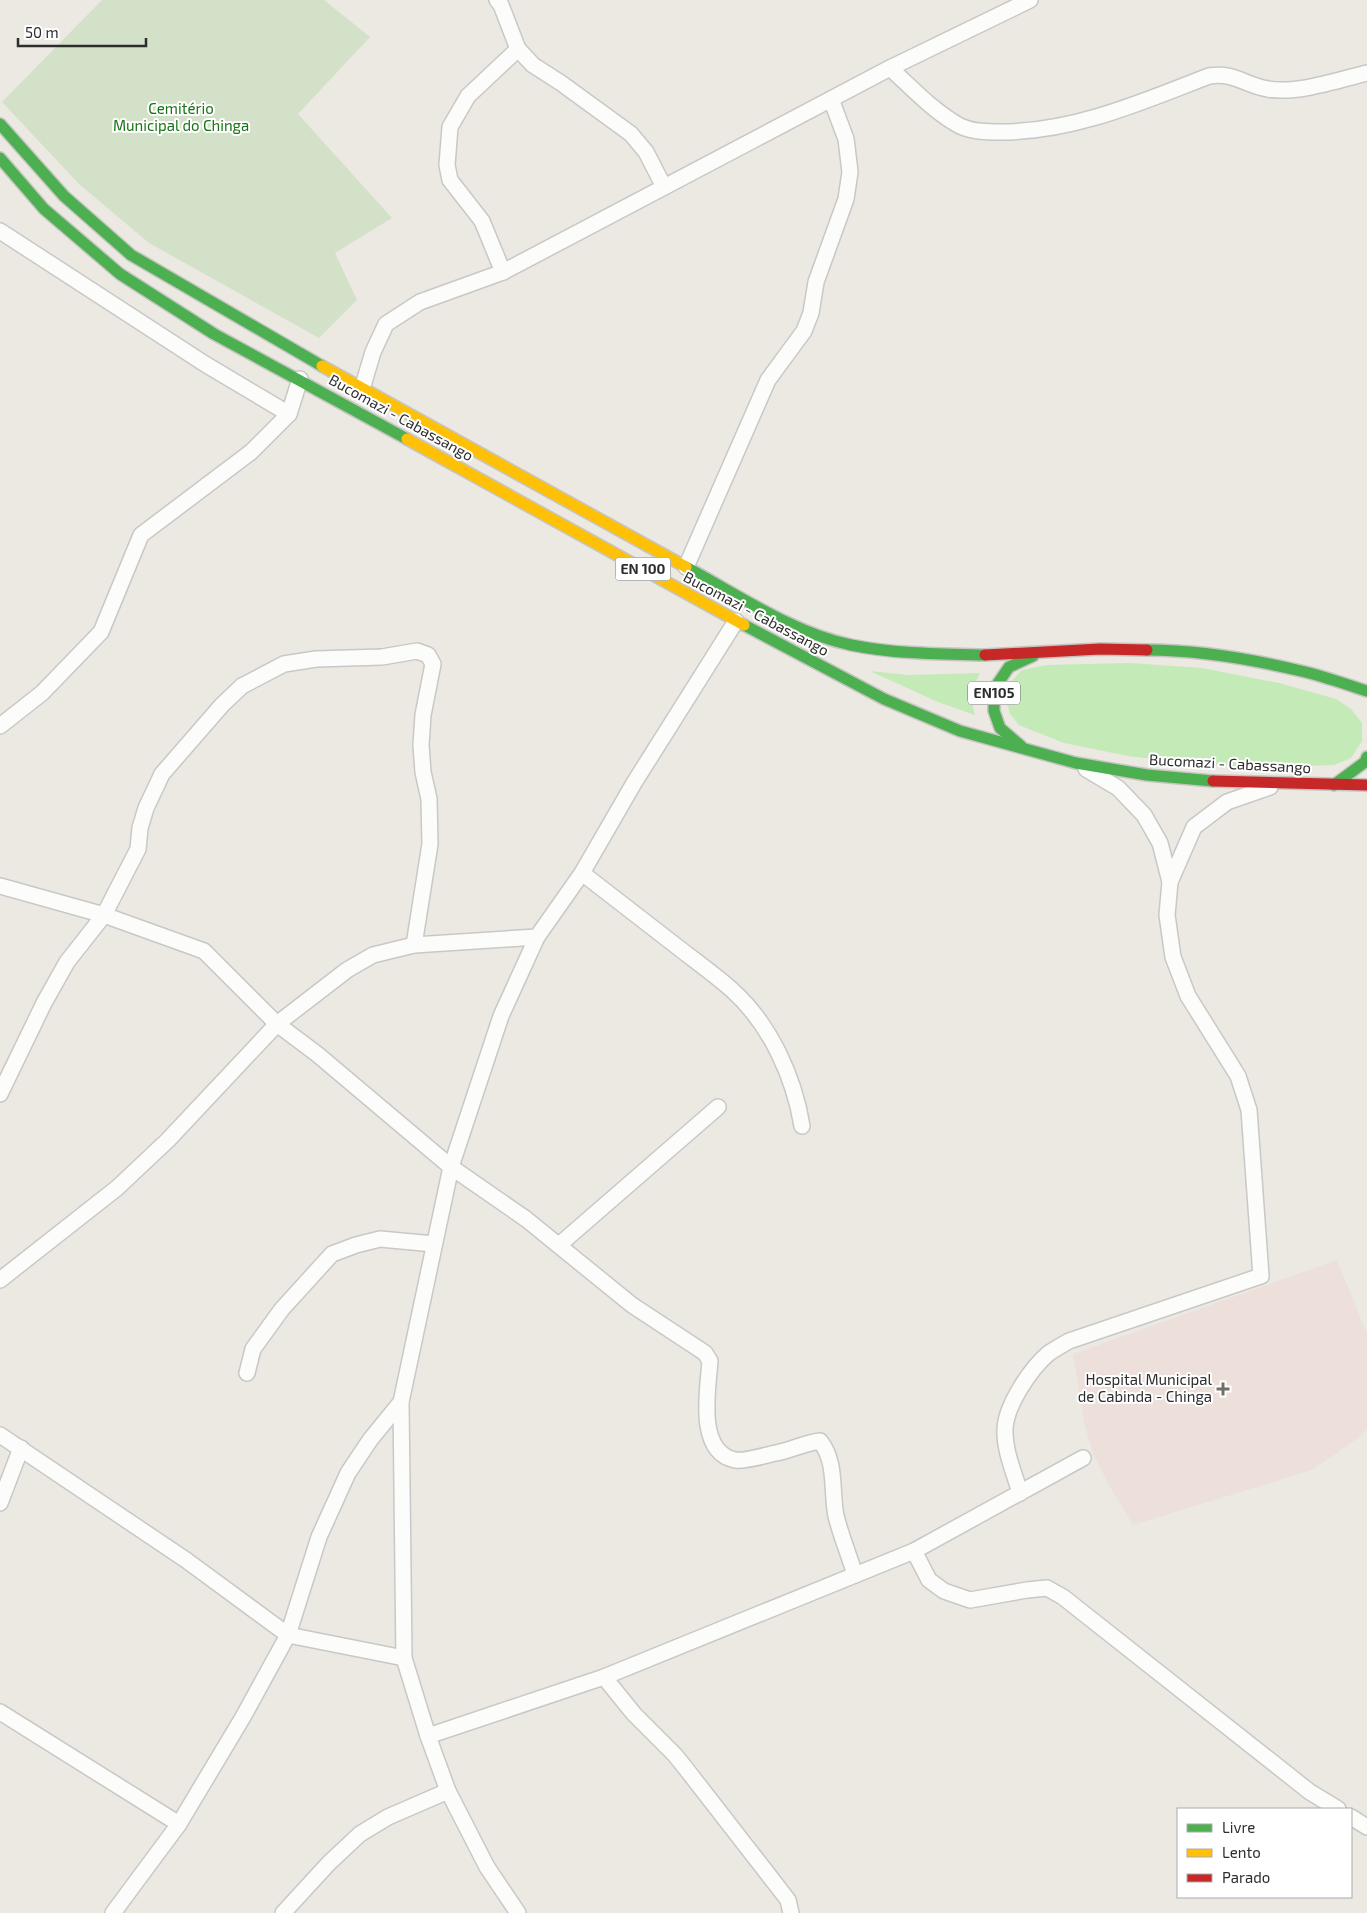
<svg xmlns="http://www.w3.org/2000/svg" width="1367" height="1913" font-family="'Exo 2',sans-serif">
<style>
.medical{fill:#eddfda}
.green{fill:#c4eab8}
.cemetery{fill:#d3e1c9}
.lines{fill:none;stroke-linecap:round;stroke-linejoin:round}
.street-casing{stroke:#c8c8c8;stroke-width:18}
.fast-casing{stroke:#c6c5c3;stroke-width:14}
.slow-casing{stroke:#c6c5c3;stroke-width:14}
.jam-casing{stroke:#c6c5c3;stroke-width:14}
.street{stroke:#fcfcfb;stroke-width:15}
.fast{stroke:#4caf50;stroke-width:11}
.slow{stroke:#ffc107;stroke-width:11}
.jam{stroke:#c62828;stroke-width:11}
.poi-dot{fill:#706f6c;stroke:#fff;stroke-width:2}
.labels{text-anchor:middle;stroke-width:4;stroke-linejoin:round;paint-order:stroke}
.shield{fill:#fff;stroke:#6c6c6c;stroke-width:1}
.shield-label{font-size:14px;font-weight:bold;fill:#2d2d2d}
.park-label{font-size:15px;fill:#187314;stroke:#fff}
.street-label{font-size:15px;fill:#2d2d2d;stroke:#fff}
.poi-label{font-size:15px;fill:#2d2d2d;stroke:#fff;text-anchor:end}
</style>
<rect width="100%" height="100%" fill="#ebe9e2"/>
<!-- medical -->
<polygon class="medical" points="1337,1260 1367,1334 1367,1429 1358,1438 1312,1470 1133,1525 1110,1487 1094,1456 1084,1423 1073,1354"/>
<!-- green -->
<g class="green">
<polygon points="1130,663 1202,668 1279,683 1336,699 1351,709 1362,723 1362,741 1351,758 1334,765 1278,767 1203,765 1128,756 1064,743 1019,725 1010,714 1006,699 1009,684 1022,670 1047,665"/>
<path d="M870 671 908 675 980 673C972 690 970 697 975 715L938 702Z"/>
</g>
<!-- cemetery -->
<polygon class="cemetery" points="102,0 324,0 370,37 298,114 392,218 335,253 357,300 319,338 149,243 79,184 2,102"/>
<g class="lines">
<!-- street casing -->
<g class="street-casing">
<g id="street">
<polyline points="497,0 501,5 518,49 533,65 561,83 631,134 646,152 664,187"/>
<path d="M890 68C912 88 934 112 960 126 973 132 988 132 1001 132 1074 132 1142 102 1209 76 1235 72 1244 85 1268 89 1298 94 1338 80 1367 73"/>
<polyline points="0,231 205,364 289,414"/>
<polyline points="503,272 482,221 450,180 447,165 450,127 468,96 518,49"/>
<polyline points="362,389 373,352 386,324 420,302 503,272 890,68 1030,0"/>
<polyline points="686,567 768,380 804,331 811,313 816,282 846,199 850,172 846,139 831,99"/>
<polyline points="0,726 42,693 101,632 141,535 251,452 289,414 300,379"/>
<polyline points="1086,769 1118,788 1144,815 1160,843 1170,882 1194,827 1227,802 1270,787"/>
<path d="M582 873C613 897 644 921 675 945 694 960 714 974 732 990 770 1024 794 1077 802 1126"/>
<path d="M0 886 104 915 204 951 277 1024 317 1054 451 1167 526 1219 632 1305 705 1353 710 1361C708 1389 696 1452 735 1460 744 1462 766 1455 776 1453 791 1450 805 1443 820 1441 837 1462 831 1491 836 1516 841 1536 849 1555 855 1575"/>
<polyline points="0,1094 44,1003 67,962 104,915 138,849 140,828 146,808 162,774 222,705 242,686 284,664 316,659 382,657 417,651 428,655 433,664 423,715 421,745 423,772 429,799 430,844 414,945"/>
<polyline points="559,1245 718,1107"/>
<polyline points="0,1280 117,1188 168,1140 277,1024 347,970 373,955 414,945 537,937"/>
<polyline points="247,1373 253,1349 282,1309 332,1254 356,1245 380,1239 434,1244"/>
<polyline points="0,1435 186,1560 288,1635 404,1658"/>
<path d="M1020 1493C1014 1472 1004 1450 1005 1429 1006 1405 1031 1368 1049 1353 1055 1349 1062 1345 1069 1341L1261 1276 1249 1110 1238 1076 1188 996 1173 957 1167 915 1170 882"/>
<polyline points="0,1503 21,1448"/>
<polyline points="914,1551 929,1580 944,1591 970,1600 1027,1590 1047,1588 1063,1597 1310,1792 1338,1809"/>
<polyline points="604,1677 634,1714 675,1755 687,1770 788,1900 791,1913"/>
<polyline points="0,1712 179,1824"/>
<polyline points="428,1736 604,1677 914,1551 1083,1458"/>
<polyline points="1351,1817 1367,1827"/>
<polyline points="113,1913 179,1824 243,1717 288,1635 319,1537 348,1473 370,1440 401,1402"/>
<polyline points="283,1913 329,1863 360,1834 388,1817 448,1791"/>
<polyline points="518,1913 487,1867 448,1791 428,1736 404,1658 401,1402 451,1167 501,1016 537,937 582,873 634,783 736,621"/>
</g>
</g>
<!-- fast casing -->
<g class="fast-casing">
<g id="fast">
<polyline points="0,124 64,196 131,255 322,366"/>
<polyline points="0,158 44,209 120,274 214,334 407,439"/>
<path d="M686 567C738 595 793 633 851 645 895 654 940 654 985 655"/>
<polyline points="744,625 884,699 960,731 1076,763 1147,775 1213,781"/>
<path d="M1147 650C1198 650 1251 659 1301 671 1323 676 1345 684 1367 691"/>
<polyline points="1021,746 1000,728 994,711 994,689 1009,667 1033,656"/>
<polyline points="1334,785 1365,762 1367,757"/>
</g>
</g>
<!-- slow casing -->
<g class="slow-casing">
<g id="slow">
<polyline points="322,366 686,567"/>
<polyline points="407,439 744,625"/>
</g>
</g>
<!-- jam casing -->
<g class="jam-casing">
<g id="jam">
<polyline points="985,655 1100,649 1147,650"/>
<polyline points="1213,781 1367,785"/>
</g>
</g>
<!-- street -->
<use href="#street" class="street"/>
<!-- fast -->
<use href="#fast" class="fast"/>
<!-- slow -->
<use href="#slow" class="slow"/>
<!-- jam -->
<use href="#jam" class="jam"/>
</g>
<!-- markers -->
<path class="poi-dot" d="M1220.5 1381.5h5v5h5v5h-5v5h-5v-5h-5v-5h5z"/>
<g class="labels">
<!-- shield labels -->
<g class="shield">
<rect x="615.5" y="557.5" width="55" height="23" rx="4"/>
<rect x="968" y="681.5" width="52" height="23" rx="4"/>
</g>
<g class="shield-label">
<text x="643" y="574">EN 100</text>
<text x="994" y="698">EN105</text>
</g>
<!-- park labels -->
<g class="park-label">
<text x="181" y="114">Cemitério<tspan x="181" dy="17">Municipal do Chinga</tspan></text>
</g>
<!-- street labels -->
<g class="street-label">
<text transform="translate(401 418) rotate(29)" y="5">Bucomazi - Cabassango</text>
<text transform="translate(756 614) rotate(28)" y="5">Bucomazi - Cabassango</text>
<text transform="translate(1230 764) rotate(3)" y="5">Bucomazi - Cabassango</text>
</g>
<!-- poi labels -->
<g class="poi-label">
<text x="1212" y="1385">Hospital Municipal<tspan x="1212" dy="17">de Cabinda - Chinga</tspan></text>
</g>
</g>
<!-- legend -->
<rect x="1177" y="1808" width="175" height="90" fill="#ffffff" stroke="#ababab"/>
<rect x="1187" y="1824" width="25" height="8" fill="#4caf50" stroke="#ababab"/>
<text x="1222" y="1833" font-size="15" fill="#2d2d2d">Livre</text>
<rect x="1187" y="1849" width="25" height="8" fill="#ffc107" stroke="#ababab"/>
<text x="1222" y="1858" font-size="15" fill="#2d2d2d">Lento</text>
<rect x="1187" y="1874" width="25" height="8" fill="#c62828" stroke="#ababab"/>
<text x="1222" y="1883" font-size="15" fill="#2d2d2d">Parado</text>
<!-- scale -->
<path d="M18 38v8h128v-8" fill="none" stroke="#2d2d2d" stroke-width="2.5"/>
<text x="25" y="38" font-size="15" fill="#2d2d2d" stroke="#ffffff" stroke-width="4" paint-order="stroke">50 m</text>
</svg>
